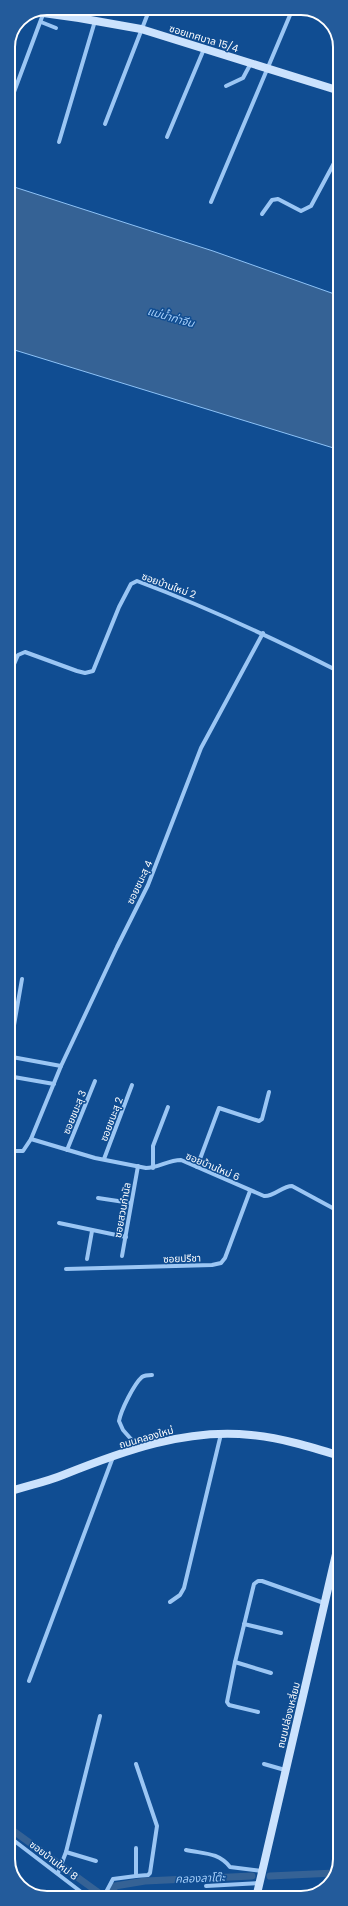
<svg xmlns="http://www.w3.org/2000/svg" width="348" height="1906" font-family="Poppins,'Noto Sans Thai',sans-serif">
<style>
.water{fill:#356295;stroke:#8dc2f7}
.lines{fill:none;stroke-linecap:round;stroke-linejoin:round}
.canal{stroke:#356295;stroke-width:7}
.street{stroke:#9bc6f4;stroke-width:4}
.secondary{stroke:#cbe2fd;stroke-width:8}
.labels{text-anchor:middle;stroke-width:3;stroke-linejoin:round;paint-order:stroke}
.street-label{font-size:10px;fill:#fff;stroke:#104d92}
.water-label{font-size:11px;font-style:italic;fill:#a7d0fb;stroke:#104d92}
.rim{fill:none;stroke:#fff;stroke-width:2}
</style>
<rect width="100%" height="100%" fill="#104d92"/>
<!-- water -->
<polygon class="water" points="8,185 213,251 340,296 340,450 8,348"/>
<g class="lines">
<!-- canal -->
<g class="canal">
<polyline points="8,1827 106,1898"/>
<polyline points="270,1876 335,1873"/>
<polyline points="107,1898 112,1893 115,1886 145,1881 252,1876"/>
</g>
<!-- street -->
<g class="street">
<polyline points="79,18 81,8"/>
<polyline points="41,22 56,28"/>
<polyline points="226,86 243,78 251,63"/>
<polyline points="8,108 45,9"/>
<polyline points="105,124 150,8"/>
<polyline points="167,137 204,49"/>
<polyline points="59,142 95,21"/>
<polyline points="211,202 293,8"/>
<polyline points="262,214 272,200 278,199 301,211 311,206 340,152"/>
<path d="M8 678 18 655 25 652 77 671 85 673 93 671 119 607 131 584 137 581C207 607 273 638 340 672"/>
<polyline points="22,979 9,1054 12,1057 61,1066"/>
<polyline points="8,1076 54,1084"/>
<polyline points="31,1139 61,1066 117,947 148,885 201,748 263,633"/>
<polyline points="67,1150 95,1081"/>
<path d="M8 1151H23L31 1139 95 1158 146 1168C158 1168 168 1160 181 1160L264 1196C274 1197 282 1186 292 1186L340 1212"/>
<polyline points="104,1159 132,1085"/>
<polyline points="197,1167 219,1108 259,1121 262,1119 269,1092"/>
<polyline points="153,1168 153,1146 168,1107"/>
<polyline points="98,1198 131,1203"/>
<polyline points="59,1223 126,1237"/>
<polyline points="122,1256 138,1166"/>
<polyline points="87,1259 92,1231"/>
<polyline points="66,1269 212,1265 221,1263 225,1258 250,1191"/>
<path d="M138 1447 123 1430 119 1421C121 1410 134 1384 142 1377 145 1375 148 1375 152 1375"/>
<polyline points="170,1602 180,1595 184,1588 221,1434"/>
<polyline points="244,1624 281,1633"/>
<polyline points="235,1662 271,1673"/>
<polyline points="29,1681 113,1457"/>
<polyline points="258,1712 229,1705 227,1702 235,1662 254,1584 258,1581 262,1581 324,1603"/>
<polyline points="264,1764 285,1770"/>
<polyline points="8,1836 89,1898"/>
<path d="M186 1850C204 1854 218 1852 230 1867L262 1871"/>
<polyline points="66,1852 96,1861"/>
<polyline points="58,1873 66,1852 100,1716"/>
<polyline points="136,1876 148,1875 150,1873 157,1826 136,1764"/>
<polyline points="206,1886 259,1883"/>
<polyline points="103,1898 113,1879 136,1876 136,1848"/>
</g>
<!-- secondary -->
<g class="secondary">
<polyline points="36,12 79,18 141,29 340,91"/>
<path d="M8 1492C26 1486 46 1482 63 1475 123 1451 186 1428 251 1435 282 1438 311 1447 340 1456"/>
<polyline points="256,1898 340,1537"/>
</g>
</g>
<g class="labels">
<!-- street labels -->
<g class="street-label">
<text transform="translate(204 38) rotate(17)" y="4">ซอยเทศบาล 15/4</text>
<text transform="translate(169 585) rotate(20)" y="4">ซอยบ้านใหม่ 2</text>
<text transform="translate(139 882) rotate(-65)" y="4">ซอยชนะสุ 4</text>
<text transform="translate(74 1112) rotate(-68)" y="4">ซอยชนะสุ 3</text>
<text transform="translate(111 1119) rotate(-69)" y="4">ซอยชนะสุ 2</text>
<text transform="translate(213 1166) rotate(23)" y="4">ซอยบ้านใหม่ 6</text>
<text transform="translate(122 1210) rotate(-80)" y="4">ซอยสวนกำนัล</text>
<text transform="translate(182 1258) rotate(-2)" y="4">ซอยปรีชา</text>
<text transform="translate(146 1437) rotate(-16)" y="4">ถนนคลองใหม่</text>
<text transform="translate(288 1715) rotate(-76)" y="4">ถนนปล่องเหลี่ยม</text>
<text transform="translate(54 1860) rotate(37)" y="4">ซอยบ้านใหม่ 8</text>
</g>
<!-- water labels -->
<g class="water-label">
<text transform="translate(171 317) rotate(16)" y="4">แม่น้ำท่าจีน</text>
<text transform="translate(200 1878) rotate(-2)" y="4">คลองลาโต๊ะ</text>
</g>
</g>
<!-- crop -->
<path d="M0 0H348V1906H0ZM47 15H301A32 32 0 0 1 333 47V1859A32 32 0 0 1 301 1891H47A32 32 0 0 1 15 1859V47A32 32 0 0 1 47 15Z" fill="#235b9b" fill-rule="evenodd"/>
<path class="rim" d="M47 15H301A32 32 0 0 1 333 47V1859A32 32 0 0 1 301 1891H47A32 32 0 0 1 15 1859V47A32 32 0 0 1 47 15Z"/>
</svg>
